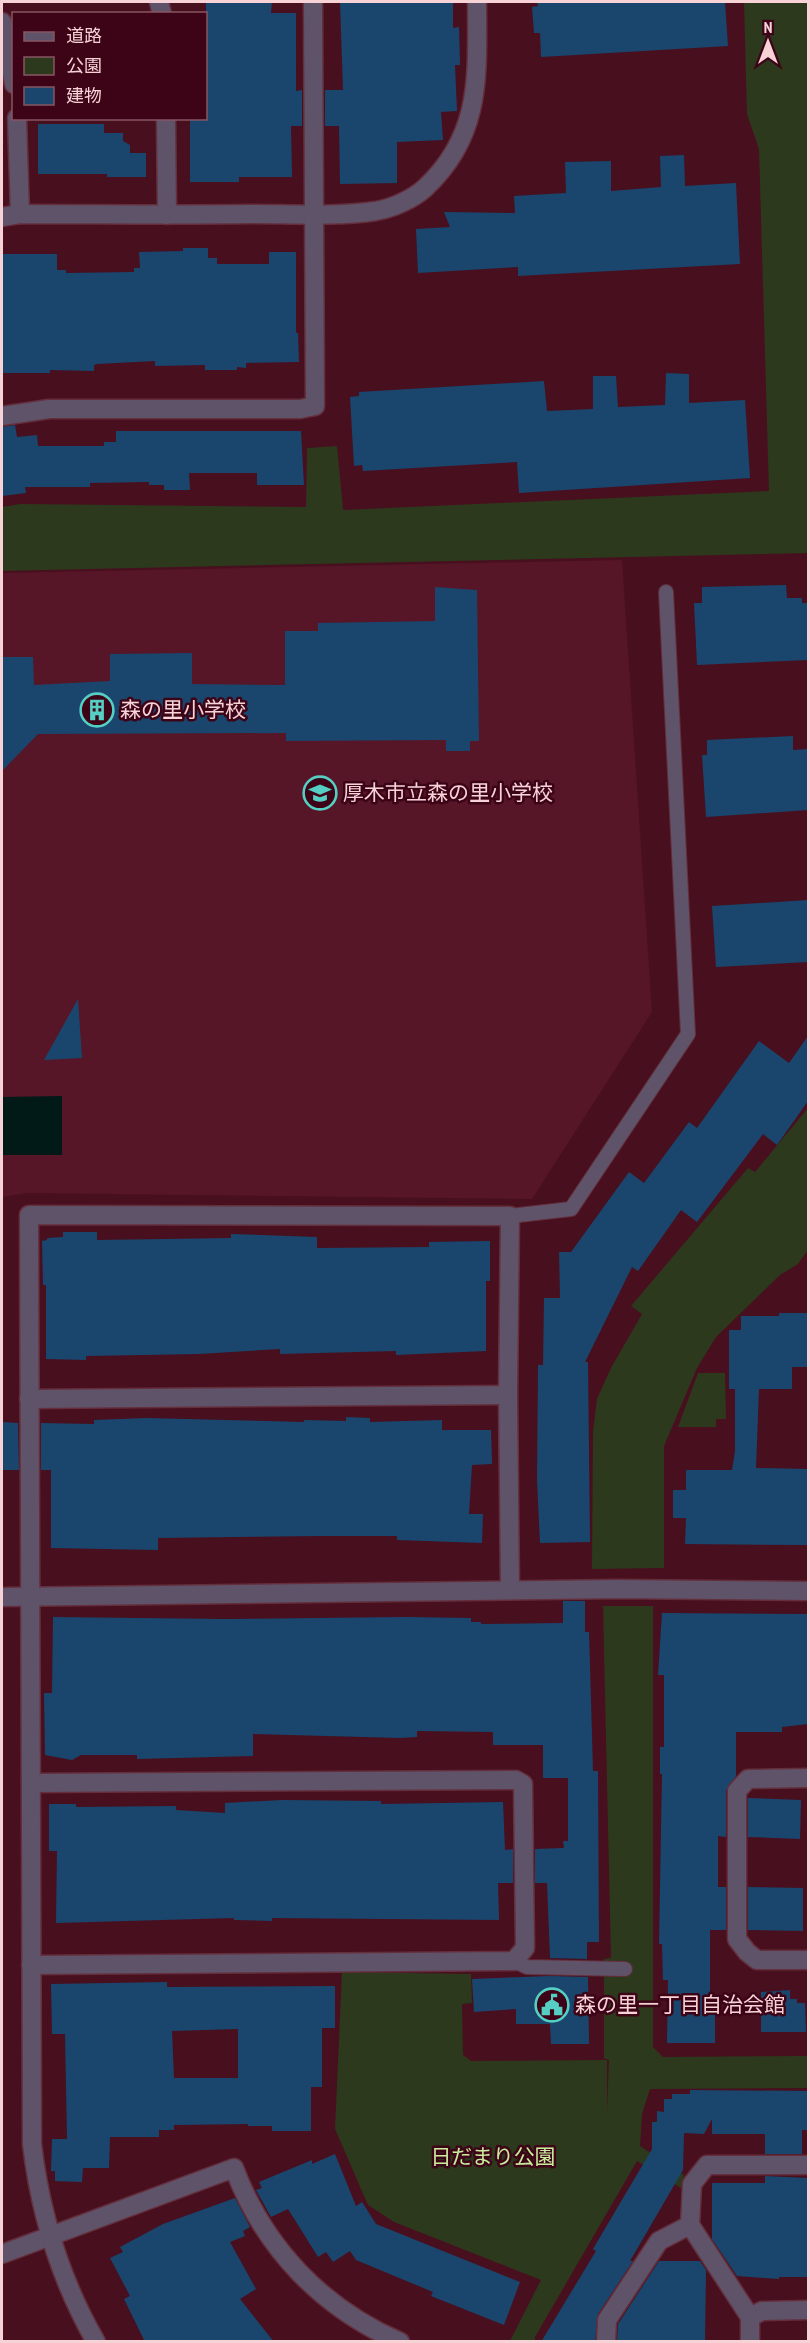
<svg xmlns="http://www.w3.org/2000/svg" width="810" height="2343" font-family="'PT Sans Narrow','Noto Sans JP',sans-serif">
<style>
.built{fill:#561627}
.green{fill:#2d391d}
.water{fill:#011a18}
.building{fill:#1a466d;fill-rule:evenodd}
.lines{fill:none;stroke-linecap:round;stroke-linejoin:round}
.lane-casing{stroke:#642e3c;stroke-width:16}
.street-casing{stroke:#642e3c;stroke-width:21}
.lane{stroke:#5e5368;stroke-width:14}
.street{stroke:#5e5368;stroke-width:18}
.labels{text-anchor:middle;stroke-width:5;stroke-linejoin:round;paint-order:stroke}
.poi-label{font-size:21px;fill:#f7d2d7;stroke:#3c0416;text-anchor:start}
.park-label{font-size:21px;fill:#c9ed9c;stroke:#3c0416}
</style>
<rect width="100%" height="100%" fill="#480f1f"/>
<!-- built -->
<polygon class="built" points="622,560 652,1012 532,1199 27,1193 2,1197 2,573"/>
<!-- green -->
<g class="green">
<polygon points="744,2 808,2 808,553 2,571 2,507 20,504 306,507 307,448 337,446 343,510 769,491 759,149 747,114"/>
<polygon points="808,1108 808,1250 798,1264 780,1275 716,1337 697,1368 664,1446 664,1568 592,1569 593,1431 597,1399 611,1368 642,1314 631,1306 748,1168 755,1172"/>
<polygon points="698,1373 725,1373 726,1419 716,1419 716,1427 678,1427"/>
<polygon points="603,1606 653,1606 653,2047 663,2057 808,2056 808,2088 650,2089 642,2114 640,2146 684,2175 681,2188 637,2161 535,2337 535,2341 510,2341 541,2280 394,2222 368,2205 335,2129 342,1972 471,1974 472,2003 462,2004 463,2055 471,2061 607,2060 607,2114 609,2060 604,2058 604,1959 611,1958"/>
</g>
<!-- water -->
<polygon class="water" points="62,1096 62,1155 2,1155 2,1097"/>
<!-- building -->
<g class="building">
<polygon points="206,2 272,2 271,13 296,13 296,91 302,90 302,126 291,126 292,177 239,177 239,182 190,182 190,118 206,118"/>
<polygon points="340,2 453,2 453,28 459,27 460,65 455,65 457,111 441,112 443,140 397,142 397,183 340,184 339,126 325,126 325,90 343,90"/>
<polygon points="537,2 725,2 728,46 541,57 540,33 534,33 532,7 538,6"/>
<polygon points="38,124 104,124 104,133 123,133 123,141 130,145 130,153 146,153 146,177 107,177 107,174 38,174"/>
<polygon points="684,155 685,186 736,183 740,264 518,276 518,267 418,273 416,229 450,227 444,212 515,213 514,196 566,193 565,162 611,161 611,191 661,187 660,156"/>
<polygon points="183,248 208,248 208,258 217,258 217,264 269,264 269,252 296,252 296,333 298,333 299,362 246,363 246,368 237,367 237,370 205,370 205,365 155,366 155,361 97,364 94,365 94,371 50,370 50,373 2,373 2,254 57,254 57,270 66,270 66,273 134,272 134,268 140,268 139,252 183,251"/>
<polygon points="666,373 689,374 689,403 745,400 750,478 519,493 517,462 363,471 362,465 354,466 350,397 359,396 359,392 544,381 547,411 593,409 593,376 616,376 618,407 665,405"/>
<polygon points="15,425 17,437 37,435 38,446 104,446 104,442 116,442 116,431 301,431 304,485 257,485 257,473 189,473 190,490 164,490 164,485 149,485 149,482 90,483 90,487 25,487 26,493 2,496 2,427"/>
<polygon points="786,585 787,598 802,598 802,603 808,603 808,660 697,665 694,603 702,603 702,587"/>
<polygon points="435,587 477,590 479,741 470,741 470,751 446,751 446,740 286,741 286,733 38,734 2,771 2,657 33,657 34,685 110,681 110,654 192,653 192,684 285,685 285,631 318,631 318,623 435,621"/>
<polygon points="793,736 793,750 808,749 808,810 706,817 702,755 707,755 707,740"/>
<polygon points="808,900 808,962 716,967 712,906"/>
<polygon points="78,999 82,1058 44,1060"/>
<polygon points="808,1036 808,1101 777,1145 763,1134 697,1222 681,1210 638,1271 632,1267 585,1362 588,1362 590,1542 540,1543 537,1480 538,1365 543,1365 544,1298 560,1298 559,1252 571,1252 629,1172 644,1183 689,1122 697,1128 759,1041 789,1063"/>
<polygon points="63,1232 97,1232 97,1240 231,1238 231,1234 317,1237 317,1248 429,1247 429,1242 490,1241 490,1281 486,1281 486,1351 396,1355 396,1351 280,1354 280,1349 199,1354 86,1356 86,1360 46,1359 46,1285 43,1285 42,1241 47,1240 47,1238 63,1237"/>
<polygon points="779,1313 808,1313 808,1367 792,1367 792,1389 759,1389 756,1468 807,1469 807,1545 685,1544 686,1518 673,1518 673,1490 686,1490 686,1470 732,1470 735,1451 735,1389 729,1389 729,1330 741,1330 741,1316 779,1316"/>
<polygon points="346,1417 370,1418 370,1422 442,1420 442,1430 491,1430 492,1464 472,1465 469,1514 483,1514 482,1543 397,1540 397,1536 318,1536 158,1538 158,1550 51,1548 51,1470 41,1470 41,1423 94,1424 94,1420 146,1418 304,1422 304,1420 346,1421"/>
<polygon points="2,1422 18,1423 19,1470 2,1470"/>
<polygon points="563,1601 585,1601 585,1632 589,1632 593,1771 598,1771 599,1942 587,1942 587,1959 550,1958 547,1883 535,1883 535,1849 564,1848 563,1841 568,1841 568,1778 543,1778 543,1745 493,1745 493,1732 417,1731 417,1737 400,1738 253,1734 253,1756 137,1759 137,1755 81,1755 72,1760 45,1755 44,1693 52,1693 53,1617 223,1619 404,1617 471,1618 471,1622 481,1622 481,1624 563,1623"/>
<polygon points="662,1613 808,1614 808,1724 782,1727 782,1732 736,1732 736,1776 726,1791 726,1837 718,1836 718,1887 726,1887 726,1930 710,1930 710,2005 715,2005 715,2043 667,2043 668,1980 663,1980 662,1944 659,1944 662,1774 660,1774 660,1747 664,1747 664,1675 658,1675"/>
<polygon points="748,1798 801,1800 800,1839 748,1837"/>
<polygon points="282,1800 381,1801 381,1804 503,1802 505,1850 513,1849 513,1883 498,1883 499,1920 272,1918 272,1921 234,1920 234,1918 56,1923 57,1851 49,1851 49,1804 76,1804 76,1807 176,1806 176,1810 225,1813 225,1803"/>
<polygon points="748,1887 803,1888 803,1931 748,1930"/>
<polygon points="550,1976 588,1977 589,2044 551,2044 550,2024 516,2024 516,2009 474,2012 472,1979"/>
<path d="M167 1982V1987L335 1986V2028H322V2087H311V2131H272V2126H248V2124L174 2125V2130H159V2137H110L109 2168H83L82 2182 55 2181V2171H51L52 2139H67L65 2034H52L51 1984ZM238 2029V2078H174L172 2031Z"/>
<polygon points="790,1990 790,1999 797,1999 797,2003 805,2003 806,2032 761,2032 761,1992"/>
<polygon points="690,2090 808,2091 808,2130 802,2130 802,2154 765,2154 765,2134 712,2134 712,2119 704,2134 684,2133 683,2170 630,2261 633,2261 598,2314 595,2342 541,2342 596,2251 593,2249 652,2149 652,2122 657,2122 657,2111 664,2112 664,2099 672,2099 672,2094 690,2094"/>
<polygon points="335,2154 356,2206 362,2202 376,2224 520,2282 504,2325 431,2296 433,2292 356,2260 350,2251 333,2262 326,2252 318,2257 288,2209 271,2217 256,2190 262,2188 259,2182 312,2160 312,2164"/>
<polygon points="765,2176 808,2178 808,2277 779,2277 779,2279 737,2276 712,2239 712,2183 765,2183"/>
<polygon points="235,2198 250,2227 243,2231 245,2236 230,2242 256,2289 240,2299 274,2342 145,2342 124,2299 130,2296 110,2258 123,2252 120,2247 163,2224"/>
<polygon points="659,2261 700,2261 706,2270 705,2342 617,2342 618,2324"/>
</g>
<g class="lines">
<!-- lane casing -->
<g class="lane-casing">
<g id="lane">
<polyline points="510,1216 571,1209 688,1034 666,592"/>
<polyline points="514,1961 527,1967 625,1969"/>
</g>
</g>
<!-- street casing -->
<g class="street-casing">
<g id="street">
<polyline points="159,2 162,14"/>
<polyline points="2,22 14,84"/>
<polyline points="17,118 20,214"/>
<polyline points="166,118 167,215"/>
<path d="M2 217 20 214C96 214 173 215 249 214 291 214 335 217 376 211 393 208 413 199 425 188 483 134 477 73 477 2"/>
<polyline points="2,416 49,409 300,409 315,406 313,2"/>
<polyline points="29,1399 508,1395"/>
<polyline points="2,1597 617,1589 808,1591"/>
<polyline points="808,1778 748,1779 737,1791 737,1939 747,1952 757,1960 808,1960"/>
<polyline points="31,1783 516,1780 523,1784 525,1948 514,1961 31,1965"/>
<path d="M2 2254 234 2168C264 2248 322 2308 400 2342"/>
<polyline points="750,2317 762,2311 808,2310"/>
<path d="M96 2342C61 2281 40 2212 32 2144L29 1215 510 1216 508 1395 510 1590"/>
<polyline points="606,2342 607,2320 659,2241 690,2225"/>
<polyline points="750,2342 750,2317 690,2225 692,2184 707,2165 808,2165"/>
</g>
</g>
<!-- lane -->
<use href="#lane" class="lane"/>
<!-- street -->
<use href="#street" class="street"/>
</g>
<!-- icons -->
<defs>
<g id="building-ring" transform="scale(1.725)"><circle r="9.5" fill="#3c0416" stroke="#55cec4" stroke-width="1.5"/><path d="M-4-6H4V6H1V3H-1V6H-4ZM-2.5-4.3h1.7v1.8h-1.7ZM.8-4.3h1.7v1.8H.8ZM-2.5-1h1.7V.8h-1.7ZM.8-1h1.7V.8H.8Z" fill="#55cec4"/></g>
<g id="school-ring" transform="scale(1.725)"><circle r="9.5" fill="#3c0416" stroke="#55cec4" stroke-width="1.5"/><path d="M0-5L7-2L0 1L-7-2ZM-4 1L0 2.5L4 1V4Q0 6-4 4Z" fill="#55cec4"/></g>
<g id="civic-ring" transform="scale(1.725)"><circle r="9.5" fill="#3c0416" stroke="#55cec4" stroke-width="1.5"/><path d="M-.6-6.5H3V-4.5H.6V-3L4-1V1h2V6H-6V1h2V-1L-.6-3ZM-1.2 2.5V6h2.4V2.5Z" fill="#55cec4"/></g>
</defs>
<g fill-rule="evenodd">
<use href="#building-ring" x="97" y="710"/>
<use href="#school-ring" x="320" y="793"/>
<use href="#civic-ring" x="552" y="2005"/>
</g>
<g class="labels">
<!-- poi labels -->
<g class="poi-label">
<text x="120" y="717">森の里小学校</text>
<text x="343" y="800">厚木市立森の里小学校</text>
<text x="575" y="2012">森の里一丁目自治会館</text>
</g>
<!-- park labels -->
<g class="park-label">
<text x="493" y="2164">日だまり公園</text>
</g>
</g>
<!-- border -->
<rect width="810" height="2343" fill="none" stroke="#f7d2d7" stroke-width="6"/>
<!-- legend -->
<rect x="12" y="12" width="195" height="108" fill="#3c0416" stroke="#875663" stroke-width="1.5"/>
<rect x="24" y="32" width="30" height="9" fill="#5e5368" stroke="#875663" stroke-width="1.5"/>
<text x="66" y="42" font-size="18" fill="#f7d2d7">道路</text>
<rect x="24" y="57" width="30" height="18" fill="#2d391d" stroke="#875663" stroke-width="1.5"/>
<text x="66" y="72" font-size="18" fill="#f7d2d7">公園</text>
<rect x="24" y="87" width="30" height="18" fill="#1a466d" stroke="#875663" stroke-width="1.5"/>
<text x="66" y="102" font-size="18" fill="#f7d2d7">建物</text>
<!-- north arrow -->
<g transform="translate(768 42)" stroke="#3c0416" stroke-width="4.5" paint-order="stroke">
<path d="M0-4.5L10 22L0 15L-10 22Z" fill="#f7d2d7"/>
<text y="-9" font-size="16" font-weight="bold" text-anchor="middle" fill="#f7d2d7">N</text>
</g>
</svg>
